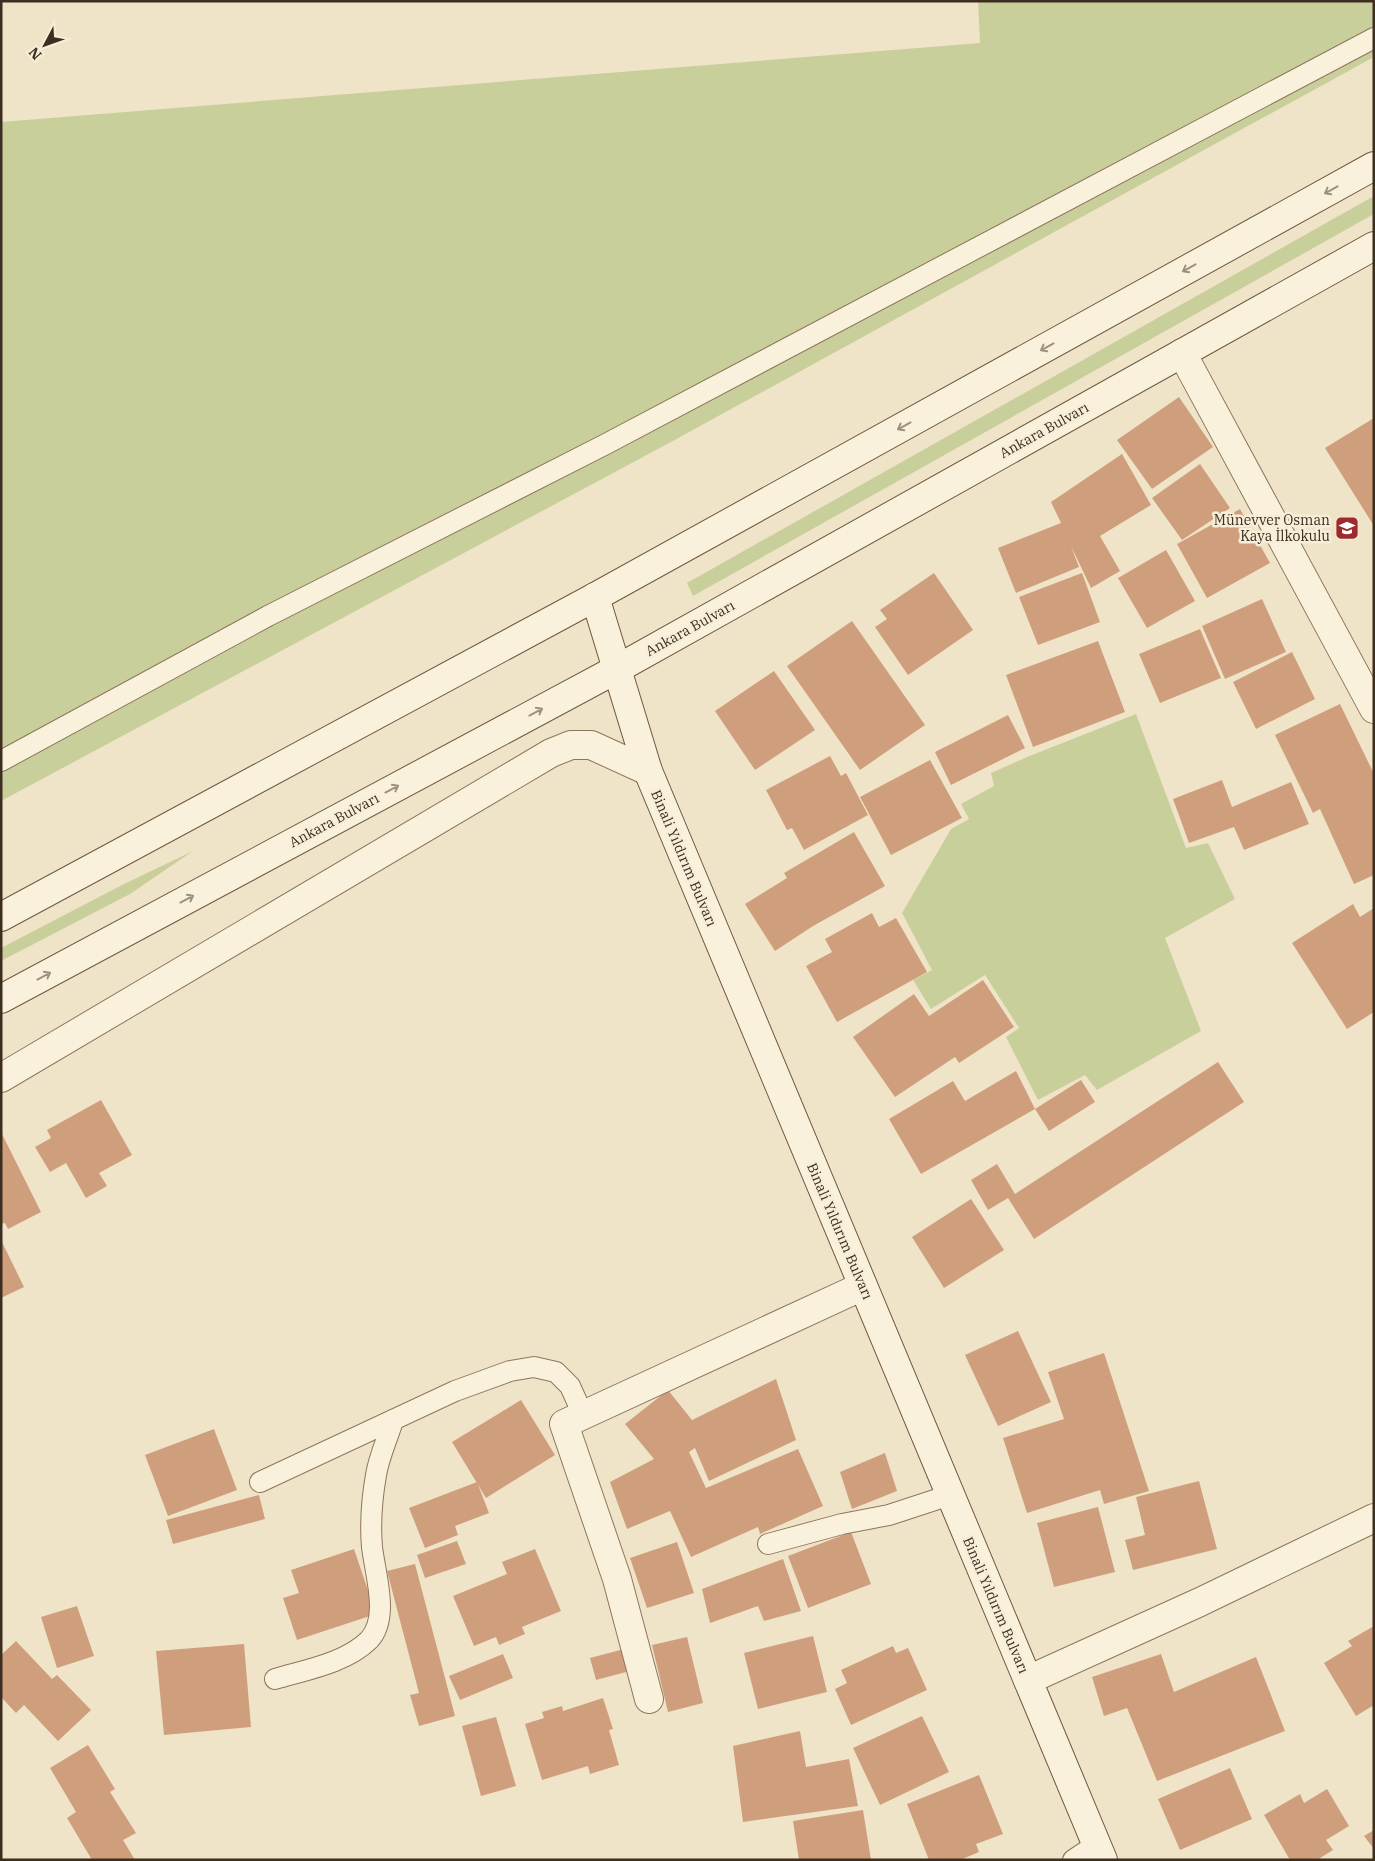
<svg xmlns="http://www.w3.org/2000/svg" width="1375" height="1861" font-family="'IBM Plex Serif',serif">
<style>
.green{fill:#c9cf9b}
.building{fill:#cf9f7d}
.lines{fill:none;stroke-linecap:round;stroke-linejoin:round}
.lane-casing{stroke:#8d765c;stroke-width:22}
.street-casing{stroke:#8d765c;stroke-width:30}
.secondary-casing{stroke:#6f573f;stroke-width:30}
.lane{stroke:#faf1dc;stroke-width:20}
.street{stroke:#faf1dc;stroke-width:28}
.secondary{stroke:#faf1dc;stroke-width:28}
.oneway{stroke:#9c907e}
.labels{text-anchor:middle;stroke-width:5;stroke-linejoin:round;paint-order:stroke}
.street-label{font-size:14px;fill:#3d2e20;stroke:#f7eed8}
.poi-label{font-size:14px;fill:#3d2e20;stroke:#f7eed8;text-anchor:end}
</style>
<rect width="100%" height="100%" fill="#f0e4c8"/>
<!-- green -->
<g class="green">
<polygon points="978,1 1374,1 1374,57 671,442 1,801 1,122 980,43"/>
<polygon points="1374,196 1374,214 693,596 687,583"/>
<polygon points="1136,714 1186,848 1208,843 1235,899 1165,938 1201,1031 1097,1090 1085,1075 1038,1100 1006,1037 1019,1028 985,975 931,1009 913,980 932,970 902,913 951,829 969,819 961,804 994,786 991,773 1027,757"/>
<polygon points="193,851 130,894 1,961 1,948 124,884"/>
</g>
<!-- building -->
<g class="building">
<polygon points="1179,397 1213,447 1152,489 1117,440"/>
<polygon points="1374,418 1374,526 1325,448"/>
<polygon points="1122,454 1151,505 1100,536 1120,571 1091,588 1071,546 1079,567 1016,593 998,548 1061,523 1051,502"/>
<polygon points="1200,464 1230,508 1182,540 1152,498"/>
<polygon points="1240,509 1270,563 1207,598 1177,544"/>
<polygon points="1166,550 1195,601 1147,628 1118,578"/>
<polygon points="934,573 973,630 908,675 875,627 887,619 880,610"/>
<polygon points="1082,573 1100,622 1038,645 1019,597"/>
<polygon points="1262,599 1286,652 1225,679 1202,626"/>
<polygon points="852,621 925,725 860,770 787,666"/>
<polygon points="1200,629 1221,678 1160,703 1139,654"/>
<polygon points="1098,641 1125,712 1033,747 1006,675"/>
<polygon points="1292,652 1315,699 1256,729 1233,682"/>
<polygon points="774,671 815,730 755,770 715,711"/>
<polygon points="1340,704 1374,774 1374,875 1354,884 1320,809 1313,813 1275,735"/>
<polygon points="1008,715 1025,748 951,785 935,752"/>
<polygon points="830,756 841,776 846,773 868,815 804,850 792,828 787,830 766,790"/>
<polygon points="930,760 962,818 891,855 860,797"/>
<polygon points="1222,780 1232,807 1291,782 1309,824 1244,850 1234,827 1189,843 1173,799"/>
<polygon points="854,832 885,886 813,926 775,951 745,904 787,878 784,873"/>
<polygon points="1353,904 1360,917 1374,908 1374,1012 1347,1029 1292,943"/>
<polygon points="872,913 879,927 896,918 927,972 837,1022 806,966 832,952 825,939"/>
<polygon points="983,980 1014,1027 959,1063 955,1057 895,1097 853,1037 914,994 929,1016"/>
<polygon points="1218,1062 1244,1102 1034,1239 1008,1198 988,1210 971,1180 997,1164 1015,1194"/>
<polygon points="1016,1071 1035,1109 921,1174 889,1119 953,1081 965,1101"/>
<polygon points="1081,1080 1095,1102 1049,1131 1035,1109"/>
<polygon points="101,1100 132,1155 99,1173 107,1186 86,1198 66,1163 50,1172 35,1147 51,1138 47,1130"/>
<polygon points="1,1132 41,1212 8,1229 5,1223 1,1224"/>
<polygon points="971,1199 1004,1250 944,1288 912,1237"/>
<polygon points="1,1240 24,1287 1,1298"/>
<polygon points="1018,1331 1051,1402 998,1426 965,1355"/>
<polygon points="1104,1353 1149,1491 1104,1504 1100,1490 1027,1513 1003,1438 1064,1419 1048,1372"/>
<polygon points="776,1379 796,1440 709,1481 695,1448 689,1452 706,1488 798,1449 823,1506 760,1534 758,1527 691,1557 670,1511 627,1529 610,1482 654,1459 625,1424 668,1390 692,1420"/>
<polygon points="521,1400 555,1455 486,1498 452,1442"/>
<polygon points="214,1429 237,1490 168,1516 145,1455"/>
<polygon points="885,1453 897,1491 852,1509 840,1472"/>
<polygon points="1199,1481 1217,1549 1133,1570 1125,1540 1145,1535 1136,1497"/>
<polygon points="477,1482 489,1513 455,1526 458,1535 425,1548 409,1508"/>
<polygon points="259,1495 265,1519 173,1544 166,1520"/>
<polygon points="1098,1507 1115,1572 1054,1587 1037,1523"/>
<polygon points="851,1532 871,1584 808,1608 788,1556"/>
<polygon points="457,1541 466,1564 425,1578 417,1555"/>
<polygon points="677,1542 694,1593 647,1608 630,1558"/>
<polygon points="354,1549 376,1614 297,1640 283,1598 299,1593 291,1570"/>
<polygon points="535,1549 561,1611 522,1627 525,1634 499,1645 496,1637 474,1646 453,1596 507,1574 502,1562"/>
<polygon points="783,1559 801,1611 764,1621 758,1606 710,1623 702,1589"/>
<polygon points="415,1564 455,1716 419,1726 410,1695 419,1693 387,1571"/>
<polygon points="77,1606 94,1656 57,1668 41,1617"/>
<polygon points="1374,1626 1374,1705 1356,1716 1324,1663 1352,1646 1348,1641"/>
<polygon points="813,1636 827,1692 758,1709 744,1653"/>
<polygon points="687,1637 703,1703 668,1712 652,1645"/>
<polygon points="16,1641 52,1679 57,1675 91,1710 58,1741 24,1705 16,1713 1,1697 1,1655"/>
<polygon points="244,1644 251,1727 164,1735 156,1651"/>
<polygon points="893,1646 896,1653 908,1648 927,1690 851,1725 835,1689 847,1683 841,1670"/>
<polygon points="624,1649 630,1671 596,1680 590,1658"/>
<polygon points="503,1654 513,1678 460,1700 449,1676"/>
<polygon points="1161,1654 1174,1692 1256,1657 1285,1731 1157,1781 1127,1708 1104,1716 1092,1677"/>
<polygon points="603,1698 613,1729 609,1730 619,1765 590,1774 588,1766 542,1780 525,1724 544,1718 542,1712 562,1706 563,1711"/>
<polygon points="922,1716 949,1772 880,1805 853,1748"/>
<polygon points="496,1717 516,1786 481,1796 462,1726"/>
<polygon points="800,1731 806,1767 849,1759 858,1806 743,1822 733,1746"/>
<polygon points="88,1745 115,1789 110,1792 136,1833 123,1840 135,1860 92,1860 67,1818 76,1812 50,1768"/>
<polygon points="1230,1768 1252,1819 1180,1850 1158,1799"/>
<polygon points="979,1775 1003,1834 976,1844 979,1852 960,1860 929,1860 907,1804"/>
<polygon points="1327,1789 1349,1826 1326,1840 1333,1850 1317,1860 1290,1860 1264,1815 1300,1794 1304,1803"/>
<polygon points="863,1810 871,1860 799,1860 793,1821"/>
<polygon points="1374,1830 1374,1849 1364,1836"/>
</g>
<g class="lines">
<!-- lane casing -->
<g class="lane-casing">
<g id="lane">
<polyline points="1,761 268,616 606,444 1374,38"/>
<polyline points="260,1482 455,1391 510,1371 534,1367 556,1372 570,1386 583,1415"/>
<polyline points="768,1544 842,1524 889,1515 950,1495"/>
<path d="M275 1679C305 1670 346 1663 369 1640 390 1618 375 1574 372 1547 370 1524 372 1498 376 1475 379 1456 388 1438 393 1420"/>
<polyline points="1073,1860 1097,1844"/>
</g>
</g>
<!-- street casing -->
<g class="street-casing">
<g id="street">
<polyline points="1182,353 1374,709"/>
<polyline points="1,1078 551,753 571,745 591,745 648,771"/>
<polyline points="1028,1680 1200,1602 1374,1518"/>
<polyline points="649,1699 617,1579 564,1424 863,1286"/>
</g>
</g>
<!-- secondary casing -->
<g class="secondary-casing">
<g id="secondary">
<polyline points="595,597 648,771 1103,1860"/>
<polyline points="1,917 595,597 1374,166"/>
<polyline points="1,999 617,669 1374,246"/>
</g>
</g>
<!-- lane -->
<use href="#lane" class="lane"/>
<!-- street -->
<use href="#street" class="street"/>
<!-- secondary -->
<use href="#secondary" class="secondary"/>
</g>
<!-- one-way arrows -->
<defs><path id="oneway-shaft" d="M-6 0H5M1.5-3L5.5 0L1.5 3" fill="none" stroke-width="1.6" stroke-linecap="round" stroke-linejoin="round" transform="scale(1.25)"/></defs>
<g class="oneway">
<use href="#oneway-shaft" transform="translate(1331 190) rotate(151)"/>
<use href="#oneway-shaft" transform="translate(1189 268) rotate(151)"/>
<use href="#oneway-shaft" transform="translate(1047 347) rotate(151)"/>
<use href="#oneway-shaft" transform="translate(904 426) rotate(151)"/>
<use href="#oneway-shaft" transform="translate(536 712) rotate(-28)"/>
<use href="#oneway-shaft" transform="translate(392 789) rotate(-28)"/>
<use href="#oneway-shaft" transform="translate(187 899) rotate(-28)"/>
<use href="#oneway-shaft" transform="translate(44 976) rotate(-28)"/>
</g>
<!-- icons -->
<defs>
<g id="school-square" transform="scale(1.25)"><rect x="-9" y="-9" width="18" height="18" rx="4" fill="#9e2a2b" stroke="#f7eed8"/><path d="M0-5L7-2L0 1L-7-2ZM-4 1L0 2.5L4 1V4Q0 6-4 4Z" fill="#fff"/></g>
</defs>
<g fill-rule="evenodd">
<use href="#school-square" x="1347" y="528"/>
</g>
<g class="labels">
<!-- street labels -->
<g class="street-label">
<text transform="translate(1044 430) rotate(-29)" y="5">Ankara Bulvarı</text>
<text transform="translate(690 628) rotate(-29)" y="5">Ankara Bulvarı</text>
<text transform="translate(334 820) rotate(-28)" y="5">Ankara Bulvarı</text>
<text transform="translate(684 858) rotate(67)" y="5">Binali Yıldırım Bulvarı</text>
<text transform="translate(840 1231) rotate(67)" y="5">Binali Yıldırım Bulvarı</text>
<text transform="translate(996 1605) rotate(67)" y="5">Binali Yıldırım Bulvarı</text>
</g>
<!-- poi labels -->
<g class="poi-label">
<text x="1330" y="525">Münevver Osman<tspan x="1330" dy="16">Kaya İlkokulu</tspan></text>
</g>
</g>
<!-- border -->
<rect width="1375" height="1861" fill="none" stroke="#3d2e20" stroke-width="5"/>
<!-- north arrow -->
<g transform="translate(45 45) rotate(229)" stroke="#f7eed8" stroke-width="4" paint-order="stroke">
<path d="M0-4L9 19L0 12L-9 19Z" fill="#3d2e20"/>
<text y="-8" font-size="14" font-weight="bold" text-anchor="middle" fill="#3d2e20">N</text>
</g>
</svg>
